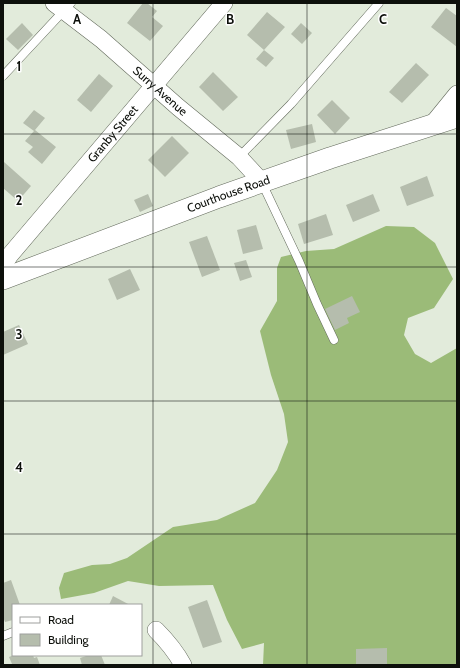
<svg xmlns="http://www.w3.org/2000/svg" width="460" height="668" font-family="Cabin,sans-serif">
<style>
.forest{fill:#9bbb78}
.building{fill:#b5bdad}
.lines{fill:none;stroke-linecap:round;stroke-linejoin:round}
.service-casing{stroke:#62695b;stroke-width:9}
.minor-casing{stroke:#62695b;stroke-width:18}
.tertiary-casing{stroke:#62695b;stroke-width:22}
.service{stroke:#fff;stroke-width:8}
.minor{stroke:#fff;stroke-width:17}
.tertiary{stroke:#fff;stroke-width:21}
.grid{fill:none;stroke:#0d100b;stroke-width:1;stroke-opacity:0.55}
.labels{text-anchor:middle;stroke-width:3;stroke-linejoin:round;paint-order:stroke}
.street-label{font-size:12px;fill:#0d100b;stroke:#fff}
.grid-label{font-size:13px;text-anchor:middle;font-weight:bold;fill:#0d100b;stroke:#fff;stroke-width:3;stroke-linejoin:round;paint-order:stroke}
</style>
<rect width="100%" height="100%" fill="#e2ebdb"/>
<!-- forest -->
<polygon class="forest" points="386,226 414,227 435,243 453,279 434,308 408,318 404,335 415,354 431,363 457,348 457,665 263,665 264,643 242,649 227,620 213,585 159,586 128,581 94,593 61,599 59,588 64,573 92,565 110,564 127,558 173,527 217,520 255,503 277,470 288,442 284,414 271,375 260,331 277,301 277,268 281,257 306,251 334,249"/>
<!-- building -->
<g class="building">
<polygon points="143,3 147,3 157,11 152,17 163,26 150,41 127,23"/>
<polygon points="446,8 457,16 457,47 431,27"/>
<polygon points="267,12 285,27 264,50 274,58 266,67 256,59 264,50 247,35"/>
<polygon points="22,23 33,35 18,50 6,39"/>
<polygon points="301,23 312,33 302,44 291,34"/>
<polygon points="416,63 429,75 402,103 389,92"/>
<polygon points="213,72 238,97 223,111 199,87"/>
<polygon points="99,74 113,86 91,112 77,100"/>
<polygon points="332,100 350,118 335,134 317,115"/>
<polygon points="34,110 45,118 35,130 56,147 42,164 28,152 33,147 25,141 34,131 23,123"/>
<polygon points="312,124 316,142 291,149 286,130"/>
<polygon points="172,136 189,153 165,177 148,160"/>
<polygon points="4,162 31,186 18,201 3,188 3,164"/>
<polygon points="427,176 434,196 407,206 400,187"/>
<polygon points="148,194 153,206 140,212 134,200"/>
<polygon points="373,194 380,211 353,222 346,205"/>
<polygon points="326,214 333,235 304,244 298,224"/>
<polygon points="256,225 263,249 243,254 237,230"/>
<polygon points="207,236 220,270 202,277 189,242"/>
<polygon points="246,260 252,277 240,281 234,263"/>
<polygon points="130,269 140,290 117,300 108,279"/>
<polygon points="352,296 360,312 347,318 349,323 335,330 325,309"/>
<polygon points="19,325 28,344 3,355 3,332"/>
<polygon points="11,580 20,605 13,605 13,620 5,622 3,617 3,583"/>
<polygon points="113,596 130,605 109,605"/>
<polygon points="207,600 222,642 203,648 188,607"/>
<polygon points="387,648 387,665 356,665 356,649"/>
<polygon points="14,655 33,655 34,658 37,657 40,665 9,665 12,664 9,657"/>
<polygon points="89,655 101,655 105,665 82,665 80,658"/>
</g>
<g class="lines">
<!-- service casing -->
<g class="service-casing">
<g id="service">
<polyline points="3,76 71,3"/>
<polyline points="239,157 291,104 379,3"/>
<polyline points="262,183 299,261 317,304 334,340"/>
<polyline points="3,636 13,632"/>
</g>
</g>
<!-- minor casing -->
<g class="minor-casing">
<g id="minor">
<path id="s1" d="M54 3 101 39 178 107 239 157 262 182"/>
<polyline points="431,126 457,94"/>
<path id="s2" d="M3 266 10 255 224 3"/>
<path d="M156 630C167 641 176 652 183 665"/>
</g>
</g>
<!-- tertiary casing -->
<g class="tertiary-casing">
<g id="tertiary">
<path id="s3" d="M3 279 219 197 330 158 457 117"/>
</g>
</g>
<!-- service -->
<use href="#service" class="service"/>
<!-- minor -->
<use href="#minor" class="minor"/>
<!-- tertiary -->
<use href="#tertiary" class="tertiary"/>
</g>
<!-- grid -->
<path class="grid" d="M153 3V665M307 3V665M3 134H457M3 267H457M3 401H457M3 534H457"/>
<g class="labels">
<!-- street labels -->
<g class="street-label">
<text dy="4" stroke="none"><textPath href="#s1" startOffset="138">Surry Avenue</textPath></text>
<text dy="4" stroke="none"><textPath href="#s2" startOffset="172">Granby Street</textPath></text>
<text dy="4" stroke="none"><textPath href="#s3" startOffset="241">Courthouse Road</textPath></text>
</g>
</g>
<g class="grid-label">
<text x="77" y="24">A</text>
<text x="230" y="24">B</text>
<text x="383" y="24">C</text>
<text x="19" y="71">1</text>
<text x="19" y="205">2</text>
<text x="19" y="339">3</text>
<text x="19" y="472">4</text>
</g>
<!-- border -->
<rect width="460" height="668" fill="none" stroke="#0d100b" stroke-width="8"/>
<!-- legend -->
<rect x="12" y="604" width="130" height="52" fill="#ffffff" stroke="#9e9f9d"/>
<rect x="20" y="617" width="20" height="6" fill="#ffffff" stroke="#9e9f9d"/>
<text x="48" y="624" font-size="12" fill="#0d100b">Road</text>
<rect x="20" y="634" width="20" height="12" fill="#b5bdad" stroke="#9e9f9d"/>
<text x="48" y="644" font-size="12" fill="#0d100b">Building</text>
</svg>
